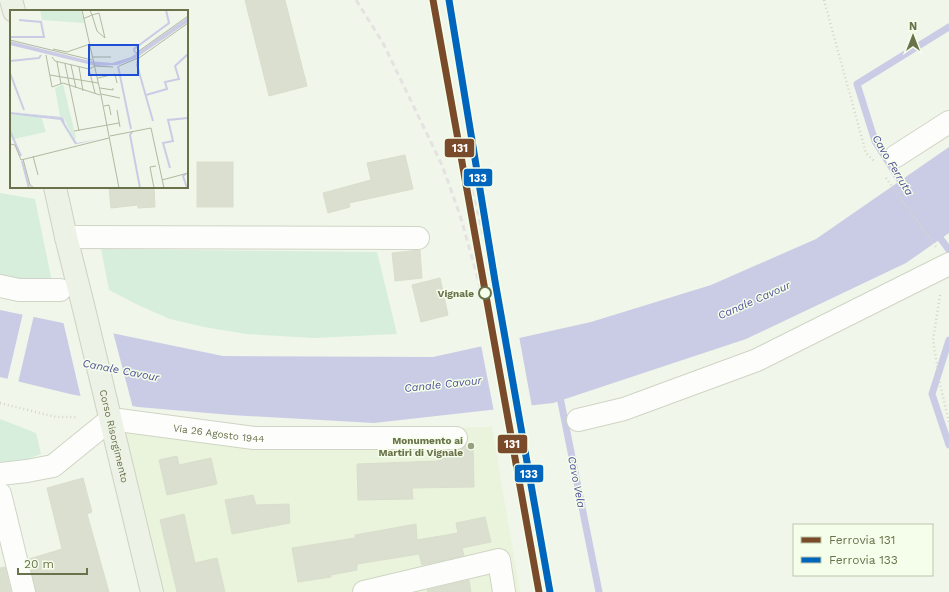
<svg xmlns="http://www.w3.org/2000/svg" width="949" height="592" font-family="'Work Sans',sans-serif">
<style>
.residential{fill:#eaf4dd}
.green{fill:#d7eedd}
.water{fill:#cacce6}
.pier{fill:#f0f6e9}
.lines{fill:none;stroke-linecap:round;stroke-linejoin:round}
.stream{stroke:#cacce6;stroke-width:7}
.building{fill:#dadfcf;stroke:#d9decc}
.minor-casing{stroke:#d0d4c4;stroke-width:24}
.major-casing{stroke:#cdd2c2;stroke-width:24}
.path{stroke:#d4d6ca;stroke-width:2.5;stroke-dasharray:1 3;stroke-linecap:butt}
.minor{stroke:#fdfefc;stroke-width:22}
.major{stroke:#ecf2e5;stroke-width:22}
.rail{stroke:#e5e2e2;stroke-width:3;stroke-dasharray:6 4;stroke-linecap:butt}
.rail-1-casing{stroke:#f5feea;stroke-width:10}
.rail-2-casing{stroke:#f5feea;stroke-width:10}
.rail-1{stroke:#7a4b2a;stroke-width:7}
.rail-2{stroke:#0065bd;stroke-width:7}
.stop-dot{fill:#f5feea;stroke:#6a724b;stroke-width:2}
.poi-dot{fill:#99a082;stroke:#f5feea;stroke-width:1.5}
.labels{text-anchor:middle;stroke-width:3;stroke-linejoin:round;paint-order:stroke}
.stop-label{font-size:10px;font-weight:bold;fill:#6a724b;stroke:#f5feea;text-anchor:end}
.street-label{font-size:10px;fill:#6a724b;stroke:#f5feea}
.poi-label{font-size:10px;font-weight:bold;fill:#6a724b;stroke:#f5feea;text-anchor:end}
.water-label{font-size:11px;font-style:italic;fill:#504f99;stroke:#f5feea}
.inset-river{fill:none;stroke:#cacce6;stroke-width:2}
.inset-road{fill:none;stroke:#b2b9a0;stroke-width:1}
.view{fill:#1d4ed8;fill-opacity:0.15;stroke:#1d4ed8;stroke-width:2}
.inset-edge{fill:none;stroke:#6a724b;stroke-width:2}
.line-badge{stroke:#f5feea;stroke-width:1.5}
.badge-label{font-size:11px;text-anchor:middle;font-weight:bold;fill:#fff}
</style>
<rect width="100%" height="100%" fill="#f0f6e9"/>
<!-- residential -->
<polygon class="residential" points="118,413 256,428 492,427 520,592 158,592"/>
<!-- green -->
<g class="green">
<polygon points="0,193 35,199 52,282 0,277"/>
<polygon points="101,249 377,252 397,334 314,338 246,334 204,327 170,319 140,306 109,290"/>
<polygon points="0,419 36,433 41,454 18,463 0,465"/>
</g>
<!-- water -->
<polygon class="water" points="949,147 949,233 906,263 746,339 553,403 374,423 231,415 138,407 70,394 0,377 0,310 223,356 433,357 591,322 711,285 816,239"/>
<!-- pier -->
<g class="pier">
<polygon points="23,313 34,315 18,383 7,381"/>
<polygon points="63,321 113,332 133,408 81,398"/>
<polygon points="519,336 532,407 494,412 481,345"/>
</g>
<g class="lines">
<!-- stream -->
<g class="stream">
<polyline points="905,188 875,141 857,84 949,27"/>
<polyline points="935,231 949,250"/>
<polyline points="949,340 932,394 949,445"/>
<polyline points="559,392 599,592"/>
</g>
</g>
<!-- building -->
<g class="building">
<polygon points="245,0 285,0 307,86 269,96"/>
<polygon points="405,155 413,189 349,203 350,207 328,213 323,193 371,180 367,163"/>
<rect x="197" y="162" width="36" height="45"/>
<polygon points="109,187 154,187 155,207 138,208 138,205 111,208"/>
<polygon points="420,250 422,278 395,281 392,253"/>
<polygon points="440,278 448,315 421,322 412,285"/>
<polygon points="466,445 473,445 474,487 412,488 413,499 358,500 357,464 438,461 438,450 456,450 462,449"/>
<polygon points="177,456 179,465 211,458 217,484 167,495 159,460"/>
<polygon points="83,478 92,512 87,514 109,592 36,592 29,559 62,549 47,488"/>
<polygon points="253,495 256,505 289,504 290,523 232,534 225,500"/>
<polygon points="184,514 195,563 217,558 225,592 177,592 160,520"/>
<polygon points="485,517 491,542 462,548 464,556 422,565 418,550 419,554 357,564 357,570 331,575 331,577 298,582 292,548 355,538 355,535 416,524 417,540 458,533 456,523"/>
<polygon points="5,567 11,592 0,592 0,568"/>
<polygon points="469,580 471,592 428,592 427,590"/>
</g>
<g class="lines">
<!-- minor casing -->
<g class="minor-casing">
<g id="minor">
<polyline points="896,156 949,122"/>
<polyline points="66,237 418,238"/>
<polyline points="0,286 19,290 60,290"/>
<polyline points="578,420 624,409 757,360 949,264"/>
<path id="s1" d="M0 474 27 471 53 466 111 419 254 438H456"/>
<polyline points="0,494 24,592"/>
<polyline points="364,592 499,560 504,592"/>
</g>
</g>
<!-- major casing -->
<g class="major-casing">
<g id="major">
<polyline points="11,0 14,11"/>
<path id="s2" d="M55 187 66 237 84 309 152 592"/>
</g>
</g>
<!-- path -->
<g class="path">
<polyline points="824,0 866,153 874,161"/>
<polyline points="886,178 936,247"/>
<polyline points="940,295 933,340 940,384 949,422"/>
<polyline points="0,403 56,417 76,417"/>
</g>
<!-- minor -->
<use href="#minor" class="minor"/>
<!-- major -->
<use href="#major" class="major"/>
<!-- rail -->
<g class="rail">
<polyline points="356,0 383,43 442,165 460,215 492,329"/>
<polyline points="457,132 495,281"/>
</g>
<!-- rail-1 casing -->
<g class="rail-1-casing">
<polyline id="rail-1" points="433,0 539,592"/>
</g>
<!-- rail-2 casing -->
<g class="rail-2-casing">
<polyline id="rail-2" points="449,0 495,281 550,592"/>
</g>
<!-- rail-1 -->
<use href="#rail-1" class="rail-1"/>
<!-- rail-2 -->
<use href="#rail-2" class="rail-2"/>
</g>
<!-- markers -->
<circle class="stop-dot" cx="485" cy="293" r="6"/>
<circle class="poi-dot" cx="471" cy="446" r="4"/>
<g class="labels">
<!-- stop labels -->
<g class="stop-label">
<text x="474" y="297">Vignale</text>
</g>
<!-- street labels -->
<g class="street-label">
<text dy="4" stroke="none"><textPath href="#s1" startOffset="237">Via 26 Agosto 1944</textPath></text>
<text dy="4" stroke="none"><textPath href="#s2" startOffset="256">Corso Risorgimento</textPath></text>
</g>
<!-- poi labels -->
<g class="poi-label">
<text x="463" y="444">Monumento ai<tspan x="463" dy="12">Martiri di Vignale</tspan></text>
</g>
<!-- water labels -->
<g class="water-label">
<text transform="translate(893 165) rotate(59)" y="4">Cavo Ferruta</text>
<text transform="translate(754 300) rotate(-24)" y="4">Canale Cavour</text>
<text transform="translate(121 370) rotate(11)" y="4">Canale Cavour</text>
<text transform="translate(443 384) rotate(-6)" y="4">Canale Cavour</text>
<text transform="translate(577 482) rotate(79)" y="4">Cavo Vela</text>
</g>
</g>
<!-- overview -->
<g transform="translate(10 10)">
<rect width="178" height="178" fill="#f0f6e9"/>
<path d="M30 0H71L74 13 32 10ZM53 74 66 128 64 130 54 108 50 106 45 78ZM0 104 31 106 36 122 4 129 0 119Z" fill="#d7eedd"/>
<path d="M178 7V12L126 48 108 55 86 56 0 35V31L80 51 102 53 121 47ZM0 102 52 107 54 109 55 117 67 133 89 129 67 134 54 116 52 108Z" fill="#cacce6"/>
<path class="inset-river" d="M0 27H34L31 12 9 10M125 43 124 39 159 13 156 0M128 48 127 55 143 111M0 51 29 48 31 45M108 56 121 119M0 63 14 100M136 85 157 79 155 72 169 69 165 56 178 44M0 103 51 109 66 134M0 121 11 146M122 122 120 125 130 178M12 151 19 178M160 158 153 133 163 131 158 110 178 108M176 164 173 166 177 178"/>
<path class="inset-road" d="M72 0 91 85 109 178M73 8H75L82 5 89 3 95 28 87 21 82 5 80 0M0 30 82 50M43 39 57 42 80 34M126 43 178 6M36 45 42 77 53 73 90 85M42 47 45 51 79 59 85 56 103 57M83 47H101M129 48 178 13M47 52 51 74M55 54 69 121M61 55 66 78M109 56 128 48M69 57 73 81M79 59 85 83M40 65 88 73M88 68 105 64 107 73M90 78 103 80V78M91 84 110 88M94 96 99 95 101 105M107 100 110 117M64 121 109 113M100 126 141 118 154 178M0 134 5 135 11 150 99 128M23 146 28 165M13 149 20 175 24 178M152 170 178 163M144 178 140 157 146 156"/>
<path class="view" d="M79 35H128V65H79Z"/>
<rect width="178" height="178" class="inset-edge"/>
</g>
<g class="line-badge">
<rect x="444" y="138" width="31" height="20" rx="4" fill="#7a4b2a"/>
<rect x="463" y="168" width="30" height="19" rx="4" fill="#0065bd"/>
<rect x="497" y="434" width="31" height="20" rx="4" fill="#7a4b2a"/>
<rect x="514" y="464" width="30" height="19" rx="4" fill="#0065bd"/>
</g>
<g class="badge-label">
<text x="460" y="152">131</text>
<text x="478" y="182">133</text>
<text x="512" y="448">131</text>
<text x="529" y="478">133</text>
</g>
<!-- legend -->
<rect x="793" y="524" width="140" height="52" fill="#f5feea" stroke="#bdc6aa"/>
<rect x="801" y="537" width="20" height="6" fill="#7a4b2a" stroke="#bdc6aa"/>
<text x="829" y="544" font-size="12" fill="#6a724b">Ferrovia 131</text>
<rect x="801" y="557" width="20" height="6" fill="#0065bd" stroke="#bdc6aa"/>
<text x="829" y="564" font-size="12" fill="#6a724b">Ferrovia 133</text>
<!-- north arrow -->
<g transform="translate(913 36)" stroke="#f5feea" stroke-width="3" paint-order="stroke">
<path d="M0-3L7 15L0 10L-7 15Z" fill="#6a724b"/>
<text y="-6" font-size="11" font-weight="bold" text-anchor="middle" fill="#6a724b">N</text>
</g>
<!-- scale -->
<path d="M18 568v6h69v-6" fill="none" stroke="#6a724b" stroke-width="2"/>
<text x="24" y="568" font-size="12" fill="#6a724b" stroke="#f5feea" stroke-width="3" paint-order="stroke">20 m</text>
</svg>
